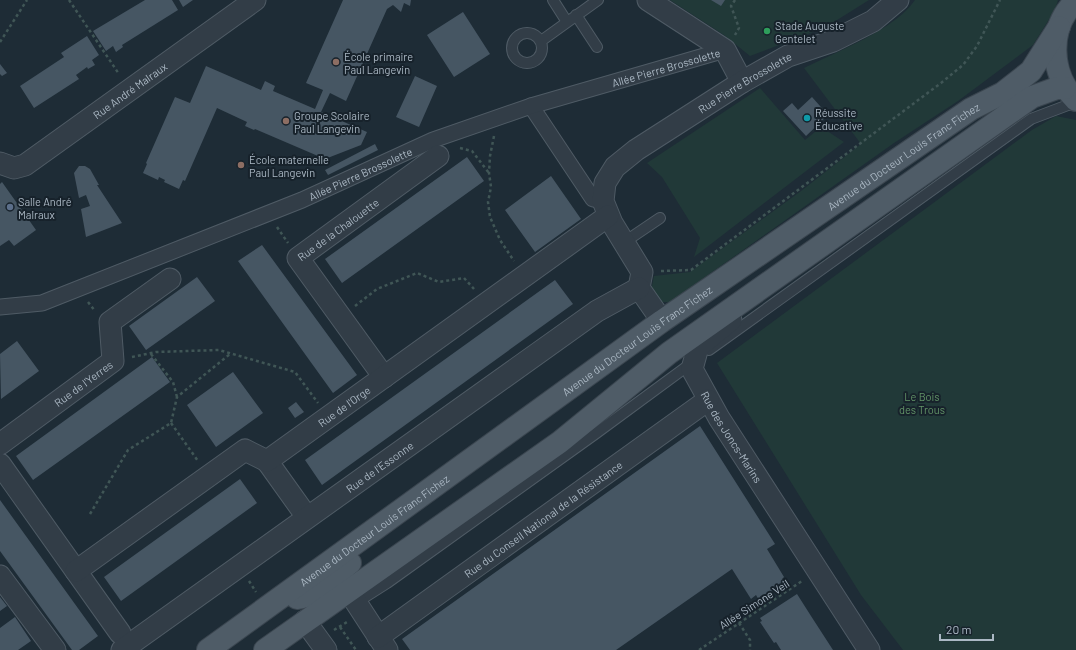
<svg xmlns="http://www.w3.org/2000/svg" width="1076" height="650" viewBox="0 0 1076 650" font-family="Barlow,sans-serif">
	<style>
		.green { fill: #213938 }
		.building { fill: #465663 }
		.lines { fill: none; stroke-linecap: round; stroke-linejoin: round }
		.service-casing { stroke: #4f5b65; stroke-width: 12 }
		.pedestrian-casing { stroke: #4f5b65; stroke-width: 17 }
		.minor-casing { stroke: #4f5b65; stroke-width: 23 }
		.primary-casing { stroke: #3b4650; stroke-width: 24 }
		.path { stroke: #405656; stroke-width: 2.5; stroke-dasharray: 3 3; stroke-linecap: butt }
		.service { stroke: #323d47; stroke-width: 10 }
		.pedestrian { stroke: #323d47; stroke-width: 15 }
		.minor { stroke: #323d47; stroke-width: 21 }
		.primary { stroke: #4f5c67; stroke-width: 22 }
		.leisure-dot { fill: #2e9e5b; stroke: #17222b; stroke-width: 1.5 }
		.education-dot { fill: #8d6e63; stroke: #17222b; stroke-width: 1.5 }
		.culture-dot { fill: #0f9aa8; stroke: #17222b; stroke-width: 1.5 }
		.service-dot { fill: #5c6f8a; stroke: #17222b; stroke-width: 1.5 }
		.labels { text-anchor: middle; dominant-baseline: central; stroke-width: 4; stroke-linejoin: round; paint-order: stroke }
		.poi-label { font-size: 11px; fill: #abb8c4; stroke: #17222b; text-anchor: start }
		.street-label { font-size: 11px; fill: #abb8c4; stroke: #17222b }
		.park-label { font-size: 11px; fill: #639568; stroke: #17222b }
	</style>
	<rect width="100%" height="100%" fill="#1e2c36"/>
	<path class="green" d="M670,0H869L826,27L750,56L724,35Z
		M915,0H1058L1055,10L1033,45L958,101L894,143L670,302H656L651,291L654,276L690,272L801,191L861,144L804,68C836,52 896,29 915,0Z
		M760,88L805,140L821,127L844,142L694,257L700,238L662,177L647,163Z
		M1056,116L1076,120V650H903L861,595L717,363L1032,130Z"/>
	<path class="building" d="M145,0H172L178,10L122,45L123,47L116,52L113,46L106,51L93,31Z
		M179,0H193L183,7Z
		M343,0H411L410,6L404,3L401,12L393,5L387,9L346,101L330,93L321,112L367,132L361,145L325,159L255,129L254,130L245,126L247,122L217,108L185,181L183,180L179,189L164,182L165,180L159,177L158,180L143,173L147,164L146,163L175,97L190,103L206,66L261,90L265,81L275,86L273,91L315,109L323,90L306,83Z
		M711,0H725L721,6Z
		M463,12L490,54L454,77L427,35Z
		M87,36L99,55L92,60L95,65L88,69L87,67L76,75L79,79L34,108L20,86L64,57L61,53Z
		M0,64L7,73L2,76L0,74Z
		M415,76L437,86L419,127L396,117Z
		M812,97L828,115L806,136L783,111L792,103L798,110Z
		M375,144L378,150L328,175L325,170Z
		M467,157L484,181L342,283L325,259Z
		M79,166H85L90,169L99,185H97L122,223L86,237L81,209L90,206L86,195L79,198L74,173Z
		M551,176L581,219L535,252L505,210Z
		M2,182L36,230L14,246L9,240L0,246V184Z
		M262,245L357,375L333,393L238,261Z
		M197,277L215,301L146,350L129,326Z
		M555,280L573,304L322,485L305,460Z
		M17,341L39,371L1,399L0,354Z
		M152,357L170,382L33,480L16,456Z
		M233,372L263,413L216,447L187,405Z
		M296,402L304,412L295,418L288,408Z
		M700,426L775,544L767,549L784,577L782,579L785,583L759,600L756,595L751,599L732,569L616,650H410L402,639Z
		M240,479L257,503L121,601L104,577Z
		M0,500L98,636L79,650H72L0,551Z
		M797,594L811,616L833,650H781L776,642L774,643L760,622L762,621L760,618Z
		M0,597L7,606L0,611Z
		M15,617L31,641L18,650H0V628Z"/>
	<g class="lines">
		<defs>
			<path id="service" d="M553,0L567,22
				M576,15L597,47
				M512 48a15 15 0 1 1 30 0a15 15 0 1 1-30 0Z
				M541,41L598,0
				M623,243L660,218
				M709,350L1031,119L1068,105L1076,104
				M354,604L387,583L595,434L693,362"/>
			<g id="pedestrian">
				<path d="M531,106L593,199L603,201"/>
				<path id="s1" d="M0,307L42,303L302,200L433,140L531,106L725,50"/>
			</g>
			<g id="minor">
				<path d="M648,0L725,50L742,82"/>
				<path id="s2" d="M0,163L14,168L25,165L255,0"/>
				<path id="s3" d="M731,320L698,347L692,369L719,418L869,650"/>
				<path id="s4" d="M662,321L639,288L642,272L612,223L603,201L605,183L615,167L636,150L742,82L788,56L833,41L873,21L898,0"/>
				<path id="s5" d="M384,377L298,258L438,156"/>
				<path id="s6" d="M0,444L113,361L110,322L170,279"/>
				<path d="M267,461L307,517"/>
				<path d="M0,464L120,633"/>
				<path id="s7" d="M76,571L245,450L267,461L608,216"/>
				<path d="M0,576L55,650"/>
				<path d="M348,590L387,650"/>
				<path d="M305,621L326,650"/>
				<path id="s8" d="M378,637L708,400"/>
				<path id="s9" d="M122,650L597,311L639,288"/>
			</g>
			<g id="primary">
				<path d="M1076,1C1047,27 1050,75 1076,100"/>
				<path d="M297,598C317,596 335,575 350,563"/>
				<path id="s10" d="M208,650L662,321L971,109L1003,93L1031,71L1059,27"/>
				<path d="M265,650L560,442L669,353L1032,97L1057,88H1065"/>
			</g>
		</defs>
		<use href="#service" class="service-casing"/>
		<use href="#pedestrian" class="pedestrian-casing"/>
		<use href="#minor" class="minor-casing"/>
		<use href="#primary" class="primary-casing"/>
		<path class="path" d="M69,0L119,74
			M735,0L731,6L739,28L735,35
			M0,42L27,0
			M494,136L490,156L489,173L491,187L488,202L490,217L500,240L514,261
			M460,148L472,151L489,173
			M277,227L288,243
			M661,271L691,270L941,83L963,65L977,46L1000,0
			M88,302L95,311
			M355,306L377,289L417,273L439,282L464,278L474,289
			M151,354L173,382L177,397
			M132,357L156,352L219,350L295,372L318,403
			M171,423L198,461
			M90,514L128,450L171,423L177,397L230,354
			M249,581L256,592
			M739,623L750,640V650
			M340,627L356,650
			M334,630L347,622
			M699,650L802,581"/>
		<use href="#service" class="service"/>
		<use href="#pedestrian" class="pedestrian"/>
		<use href="#minor" class="minor"/>
		<use href="#primary" class="primary"/>
	</g>
	<circle class="leisure-dot" cx="767" cy="31" r="4"/>
	<g class="education-dot">
		<circle cx="336" cy="62" r="4"/>
		<circle cx="286" cy="121" r="4"/>
		<circle cx="241" cy="165" r="4"/>
	</g>
	<circle class="culture-dot" cx="807" cy="118" r="4"/>
	<circle class="service-dot" cx="10" cy="207" r="4"/>
	<g class="labels">
		<g class="poi-label">
			<text x="775" y="25">Stade Auguste<tspan x="775" dy="13">Gentelet</tspan></text>
			<text x="344" y="56">École primaire<tspan x="344" dy="13">Paul Langevin</tspan></text>
			<text x="815" y="112">Réussite<tspan x="815" dy="13">Éducative</tspan></text>
			<text x="294" y="115">Groupe Scolaire<tspan x="294" dy="13">Paul Langevin</tspan></text>
			<text x="249" y="159">École maternelle<tspan x="249" dy="13">Paul Langevin</tspan></text>
			<text x="18" y="201">Salle André<tspan x="18" dy="13">Malraux</tspan></text>
		</g>
		<g class="street-label">
			<text stroke="none"><textPath href="#s1" startOffset="710">Allée Pierre Brossolette</textPath></text>
			<text stroke="none"><textPath href="#s4" startOffset="330">Rue Pierre Brossolette</textPath></text>
			<text stroke="none"><textPath href="#s2" startOffset="155">Rue André Malraux</textPath></text>
			<text stroke="none"><textPath href="#s10" startOffset="853">Avenue du Docteur Louis Franc Fichez</textPath></text>
			<text stroke="none"><textPath href="#s1" startOffset="386">Allée Pierre Brossolette</textPath></text>
			<text stroke="none"><textPath href="#s5" startOffset="196">Rue de la Chalouette</textPath></text>
			<text stroke="none"><textPath href="#s10" startOffset="529">Avenue du Docteur Louis Franc Fichez</textPath></text>
			<text stroke="none"><textPath href="#s6" startOffset="103">Rue de l'Yerres</textPath></text>
			<text stroke="none"><textPath href="#s7" startOffset="327">Rue de l'Orge</textPath></text>
			<text stroke="none"><textPath href="#s3" startOffset="144">Rue des Joncs-Marins</textPath></text>
			<text stroke="none"><textPath href="#s9" startOffset="316">Rue de l'Essonne</textPath></text>
			<text stroke="none"><textPath href="#s8" startOffset="203">Rue du Conseil National de la Résistance</textPath></text>
			<text stroke="none"><textPath href="#s10" startOffset="205">Avenue du Docteur Louis Franc Fichez</textPath></text>
			<text transform="translate(754 604) rotate(-33)">Allée Simone Veil</text>
		</g>
		<g class="park-label">
			<text x="922" y="396">Le Bois<tspan x="922" dy="13">des Trous</tspan></text>
		</g>
	</g>
	<path d="M940 634v6h53v-6" fill="none" stroke="#abb8c4" stroke-width="2"/>
	<text x="946" y="634" font-size="12" fill="#abb8c4" stroke="#17222b" stroke-width="3" paint-order="stroke">20 m</text>
</svg>
